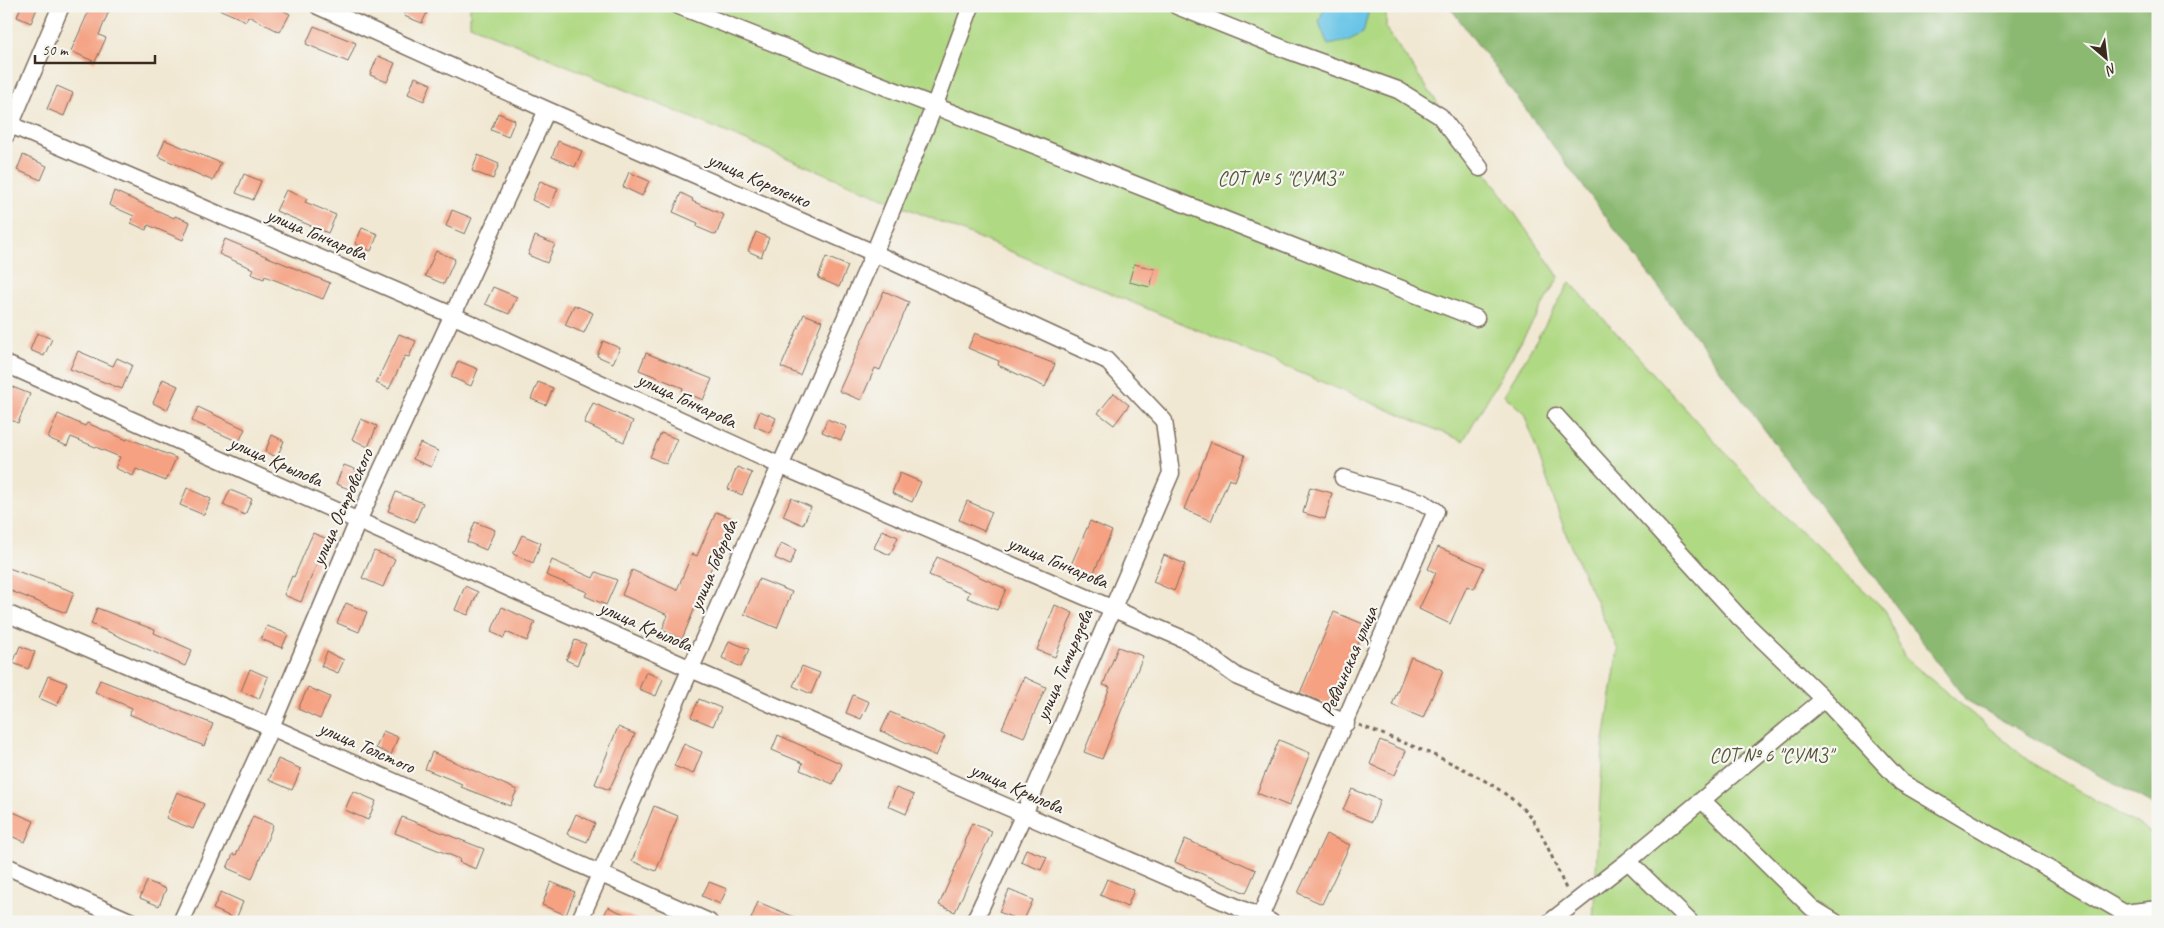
<svg xmlns="http://www.w3.org/2000/svg" width="2164" height="928" viewBox="0 0 2164 928" font-family="Caveat,sans-serif">
	<style>
		.green { fill: #b0d984; stroke: #768251 }
		.forest { fill: #8cb972; stroke: #647248 }
		.water { fill: #69c5e7; stroke: #527882 }
		.building { fill: #f5a182 }
		.lines { fill: none; stroke-linecap: round; stroke-linejoin: round }
		.minor-casing { stroke: #7b6c5d; stroke-width: 19 }
		.path { stroke: #7b6c5d; stroke-width: 3; stroke-dasharray: 4 4; stroke-linecap: butt }
		.minor { stroke: #fff; stroke-width: 16 }
		.labels { text-anchor: middle; dominant-baseline: central; stroke-width: 4.5; stroke-linejoin: round; paint-order: stroke }
		.park-label { font-size: 20px; fill: #585638; stroke: #f6f6f2 }
		.street-label { font-size: 20px; fill: #3b2a1e; stroke: #f6f6f2 }
	</style>
	<rect width="100%" height="100%" fill="#f6f6f2"/>
	<filter id="ink" filterUnits="userSpaceOnUse"><feTurbulence type="fractalNoise" baseFrequency=".02" numOctaves="2"/><feDisplacementMap in="SourceGraphic" scale="10" xChannelSelector="R" yChannelSelector="G"/><feConvolveMatrix kernelMatrix="1 2 1 2 8 2 1 2 1" color-interpolation-filters="sRGB"/></filter>
	<filter id="wash" filterUnits="userSpaceOnUse"><feTurbulence type="fractalNoise" baseFrequency=".0096" numOctaves="4" result="noise"/><feDisplacementMap in="SourceGraphic" scale="20" xChannelSelector="R" yChannelSelector="G"/><feGaussianBlur stdDeviation="1.12" result="paint"/><feColorMatrix in="noise" values="0 0 0 0 0 0 0 0 0 0 0 0 0 0 0 0 0 1.4 0 .05"/><feComposite in="paint" operator="in"/></filter>
	<g filter="url(#wash)">
		<rect width="100%" height="100%" fill="#f1e8d3"/>
		<path class="green" d="M470,6H1386V29L1559,277L1463,441L470,25Z
			M1570,282L1770,502L1885,610L1904,657L2030,762L2158,837V922H1593L1603,747L1618,650L1568,540L1524,413L1504,395Z"/>
		<path class="forest" d="M1449,6H2158V808L1966,700Z"/>
		<path class="water" d="M1325,6H1370L1363,33L1347,41L1328,45L1319,22Z"/>
		<g id="blocks">
			<path class="building" d="M21,6H38L31,23L17,17Z
				M91,6H111L99,35L106,38L95,62L71,51Z
				M212,6H274L290,14L280,32L248,16L246,21Z
				M408,6H430L422,23L404,16Z
				M314,26L356,43L348,62L306,44Z
				M378,56L395,63L387,82L370,75Z
				M415,77L431,84L424,101L408,94Z
				M57,86L73,93L64,116L47,109Z
				M498,113L515,120L508,137L491,130Z
				M165,140L221,163L213,181L158,156Z
				M558,141L582,151L575,167L552,157Z
				M23,155L47,166L41,180L17,170Z
				M478,155L499,164L493,179L472,171Z
				M629,172L649,181L642,196L623,187Z
				M244,174L261,181L253,200L236,193Z
				M540,181L558,188L550,208L532,200Z
				M286,190L307,199L305,202L336,215L328,233L276,211Z
				M114,191L174,218L175,216L190,222L183,240L148,225L146,230L131,223L134,216L109,205Z
				M681,193L693,199L692,201L724,215L716,235L697,227L698,223L673,212Z
				M452,210L472,218L465,234L446,226Z
				M362,228L378,234L371,251L355,244Z
				M756,232L769,238L761,257L748,251Z
				M535,236L555,244L547,263L528,255Z
				M225,239L330,283L323,299L265,276L264,279L251,274L253,269L219,254Z
				M436,251L455,259L444,284L425,276Z
				M826,257L848,266L839,287L818,278Z
				M1134,264L1155,269L1150,287L1129,282Z
				M493,287L517,297L509,314L485,304Z
				M884,291L909,302L880,370L875,368L861,400L839,391Z
				M574,305L593,313L584,333L565,325Z
				M804,314L822,321L800,375L781,367Z
				M37,333L52,339L44,356L30,350Z
				M975,333L1055,364L1045,387L998,365L999,361L968,348Z
				M399,334L416,341L409,357L405,356L389,389L376,383Z
				M603,341L620,348L613,363L597,356Z
				M78,351L113,366L117,358L132,365L122,389L70,369Z
				M646,353L712,379L703,400L682,391L683,388L639,370Z
				M458,361L478,369L471,386L451,377Z
				M163,379L178,386L167,410L153,403Z
				M538,382L553,388L546,405L531,399Z
				M10,386L30,394L18,423L6,418V395Z
				M1114,393L1129,405L1114,425L1098,413Z
				M593,403L633,421L624,442L584,423Z
				M198,407L245,429L239,442L192,421Z
				M760,411L776,418L770,433L754,426Z
				M58,414L85,426L87,423L127,440L128,438L176,458L166,481L136,469L133,476L115,468L120,457L71,437L67,446L48,438Z
				M361,419L377,426L368,447L352,439Z
				M827,419L847,427L841,440L822,432Z
				M661,433L677,439L666,464L650,457Z
				M272,435L284,441L277,457L265,452Z
				M1211,442L1245,455L1235,481L1229,479L1211,521L1184,509Z
				M420,443L438,451L431,467L413,459Z
				M344,465L357,470L349,489L336,484Z
				M737,467L752,473L742,495L728,489Z
				M900,473L921,482L912,502L892,493Z
				M1310,487L1332,493L1325,519L1303,513Z
				M187,488L211,499L204,515L180,505Z
				M230,490L252,499L245,515L223,505Z
				M396,492L423,503L415,522L388,511Z
				M791,498L811,507L803,525L783,516Z
				M967,501L992,512L984,531L959,520Z
				M716,512L732,518L682,639L662,630L668,615L622,595L632,570L677,590L692,554L697,556Z
				M1090,521L1112,531L1092,577L1070,567Z
				M475,522L495,530L486,550L467,542Z
				M882,530L898,537L890,555L874,548Z
				M313,533L327,539L301,602L284,595L292,576L294,577Z
				M522,535L541,543L533,563L513,554Z
				M781,543L796,550L790,565L775,558Z
				M1438,547L1484,567L1474,589L1467,586L1450,624L1419,609L1436,573L1428,569Z
				M374,551L395,559L383,587L362,578Z
				M1164,555L1185,564L1174,591L1153,582Z
				M937,557L1006,589L997,610L967,598L970,592L929,575Z
				M552,560L593,578L596,572L617,580L606,605L585,596L587,592L546,575Z
				M6,567L74,592L66,613L6,589Z
				M759,579L792,592L777,628L744,614Z
				M465,586L478,592L468,615L455,610Z
				M346,603L367,612L359,632L337,623Z
				M1055,605L1073,613L1055,657L1037,650Z
				M502,607L535,622L527,641L506,632L504,638L491,632Z
				M97,608L155,630L154,633L192,650L185,666L91,624Z
				M1334,612L1366,625L1333,707L1300,693Z
				M267,626L288,634L282,648L261,639Z
				M575,640L586,644L577,665L566,660Z
				M729,641L749,649L741,667L722,658Z
				M20,646L35,652L28,669L13,663Z
				M1118,647L1143,656L1102,759L1084,752L1110,687L1103,685Z
				M327,652L344,660L338,673L321,666Z
				M1411,657L1443,670L1423,718L1392,705Z
				M802,666L820,673L811,694L793,686Z
				M250,669L268,677L259,699L241,691Z
				M646,672L663,679L656,696L639,689Z
				M48,676L67,683L57,706L39,698Z
				M1024,677L1046,687L1024,737L1002,728Z
				M100,680L213,724L204,746L129,714L132,708L95,692Z
				M308,687L330,697L320,719L298,709Z
				M853,695L869,702L861,719L846,713Z
				M699,699L721,708L713,726L691,717Z
				M890,712L945,736L936,756L881,731Z
				M618,727L635,734L609,790L595,784Z
				M383,731L398,737L391,755L376,748Z
				M778,735L842,764L833,784L800,770L803,763L772,750Z
				M1279,740L1310,753L1289,806L1257,793Z
				M1380,740L1406,751L1395,775L1370,764Z
				M684,744L702,752L693,774L674,766Z
				M432,752L517,790L510,806L461,787L462,784L425,769Z
				M278,759L301,769L292,790L269,780Z
				M896,788L914,795L906,814L888,806Z
				M1352,789L1380,800L1372,822L1343,810Z
				M353,791L376,801L368,820L345,810Z
				M177,792L204,804L193,829L166,818Z
				M654,806L678,816L656,871L632,861Z
				M6,809L34,821L25,842L6,834Z
				M576,814L595,823L587,842L567,834Z
				M253,816L273,825L252,879L227,868L233,854L236,855Z
				M402,817L484,849L476,869L459,862L460,859L395,833Z
				M972,823L992,832L955,912L939,905L966,843L964,842Z
				M1326,834L1350,845L1322,904L1298,893Z
				M1185,839L1256,870L1246,893L1175,862Z
				M1026,849L1047,857L1041,870L1021,862Z
				M1107,879L1134,890L1127,907L1100,895Z
				M147,881L166,889L159,906L140,898Z
				M551,882L575,892L566,915L542,905Z
				M709,882L727,889L720,904L702,896Z
				M1009,890L1033,900L1023,922L999,912Z
				M221,892L243,902L236,919L213,909Z
				M758,902L804,921V922H759L751,919Z
				M608,907L642,922H601Z"/>
		</g>
	</g>
	<g filter="url(#ink)">
		<use href="#blocks" fill-opacity="0" stroke="#7b6c5d" stroke-width="1"/>
		<g class="lines">
			<defs>
				<path id="minor" d="M318,6L547,110L874,253L1106,360L1164,421L1171,473L1024,814L974,922
					M679,6L1476,318
					M1177,6L1287,50L1398,90L1440,116L1480,168
					M6,123L452,315L779,465L1188,641L1238,677L1346,723
					M6,135L61,6
					M6,364L691,669L1271,922
					M1556,416L1740,618L1824,699L1901,782L2124,913L2158,909
					M6,613L271,727L709,922
					M1702,800L1812,908L1835,922
					M1628,861L1690,922
					M6,866L132,922
					M1260,917L1436,511L1422,502L1343,478
					M181,922L271,727L358,521L547,110
					M579,922L874,253L934,107L971,6
					M1550,922L1628,861L1824,699"/>
			</defs>
			<use href="#minor" class="minor-casing"/>
			<path class="path" d="M1359,725C1409,745 1499,776 1532,819C1544,835 1558,872 1567,891"/>
			<use href="#minor" class="minor"/>
		</g>
	</g>
	<g class="labels">
		<g class="park-label">
			<text x="1279" y="178">СОТ № 5 "СУМЗ"</text>
			<text x="1771" y="755">СОТ № 6 "СУМЗ"</text>
		</g>
		<g class="street-label">
			<text transform="translate(759 180) rotate(24)">улица Короленко</text>
			<text transform="translate(317 234) rotate(23)">улица Гончарова</text>
			<text transform="translate(687 400) rotate(25)">улица Гончарова</text>
			<text transform="translate(276 461) rotate(24)">улица Крылова</text>
			<text transform="translate(342 507) rotate(-66)">улица Островского</text>
			<text transform="translate(1058 562) rotate(23)">улица Гончарова</text>
			<text transform="translate(713 565) rotate(-67)">улица Говорова</text>
			<text transform="translate(646 626) rotate(24)">улица Крылова</text>
			<text transform="translate(1349 661) rotate(-67)">Ревдинская улица</text>
			<text transform="translate(1064 665) rotate(-67)">улица Тимирязева</text>
			<text transform="translate(367 747) rotate(24)">улица Толстого</text>
			<text transform="translate(1017 788) rotate(24)">улица Крылова</text>
		</g>
	</g>
	<rect width="2164" height="928" fill="none" stroke="#f6f6f2" stroke-width="25"/>
	<g transform="translate(2106 58) rotate(152)" stroke="#f6f6f2" stroke-width="4" paint-order="stroke">
	<path d="M0-4L9 19L0 12L-9 19Z" fill="#3b2a1e"/>
	<text y="-8" font-size="14" font-weight="bold" text-anchor="middle" fill="#3b2a1e">N</text>
	</g>
	<path d="M35 55v8h120v-8" fill="none" stroke="#3b2a1e" stroke-width="2.5"/>
	<text x="42" y="55" font-size="15" fill="#3b2a1e" stroke="#f6f6f2" stroke-width="4" paint-order="stroke">50 m</text>
</svg>
